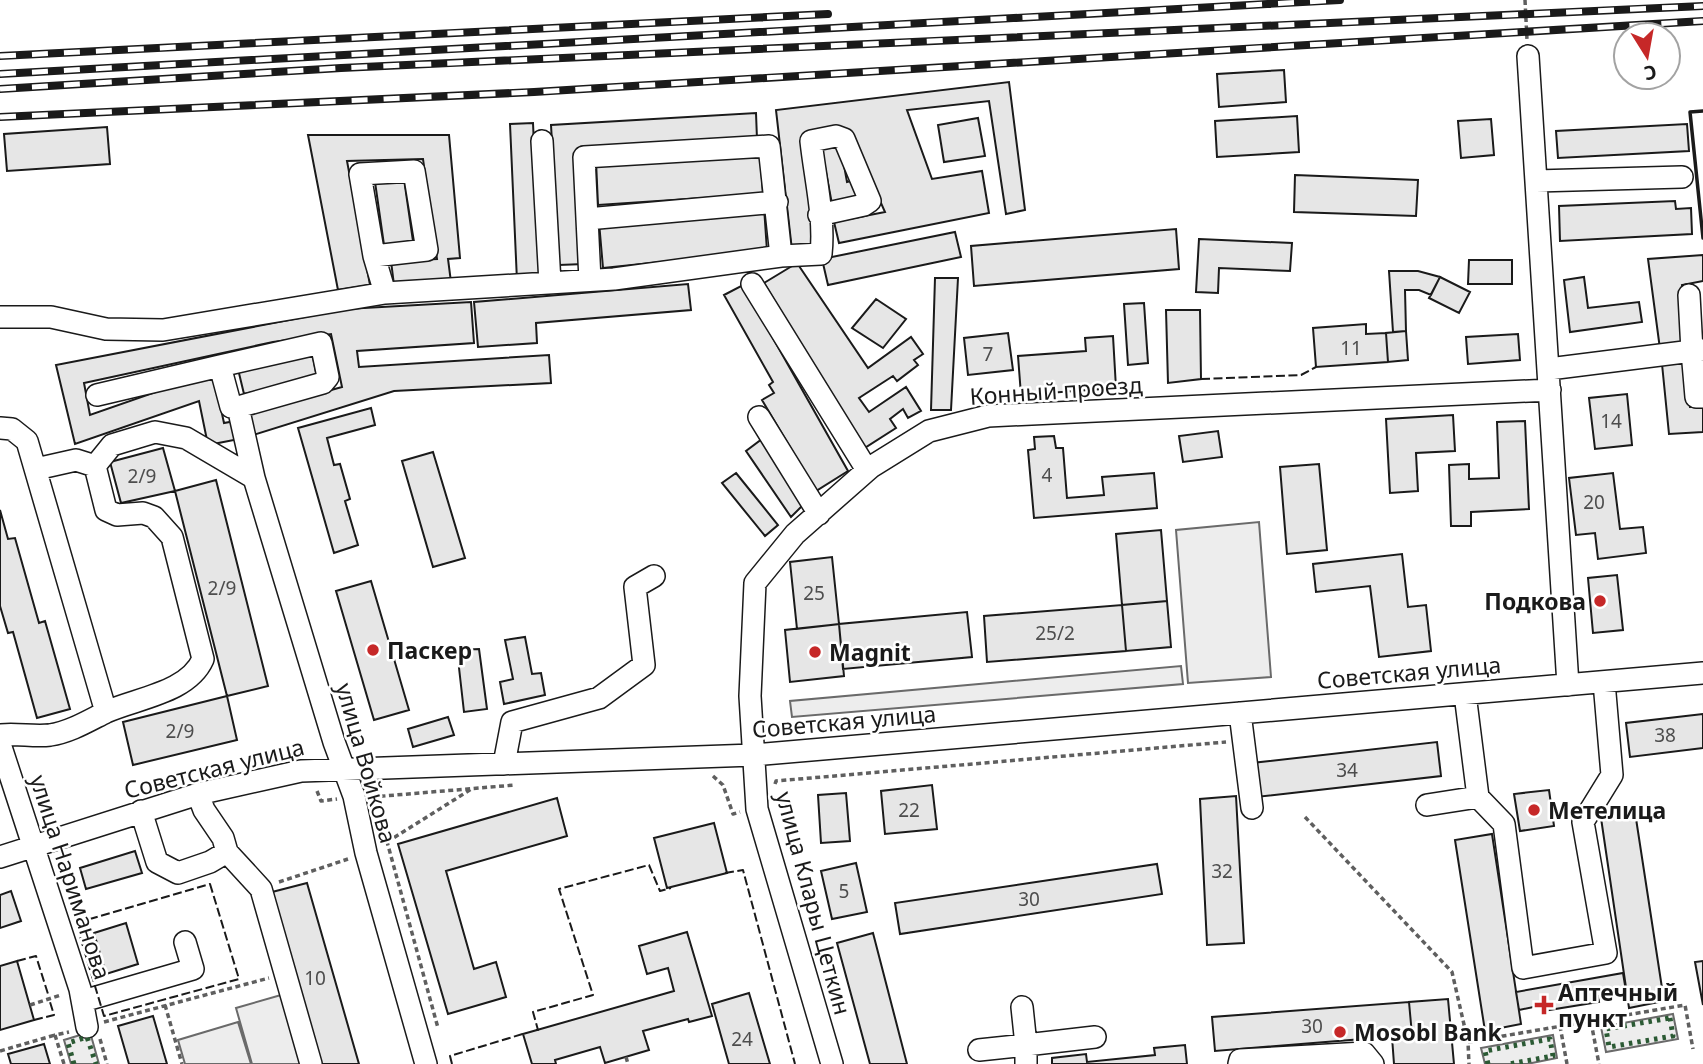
<svg xmlns="http://www.w3.org/2000/svg" width="1703" height="1064" viewBox="0 0 1703 1064" font-family="'Noto Sans',sans-serif">
	<style>
		.built { fill: #ededed; stroke: #6a6a6a; stroke-width: 2 }
		.building { fill: #e6e6e6; stroke: #1a1a1a; stroke-width: 2 }
		.lines { fill: none; stroke-linecap: round; stroke-linejoin: round }
		.minor-casing { stroke: #1a1a1a; stroke-width: 24 }
		.path { stroke: #5f5f5f; stroke-width: 3.5; stroke-dasharray: 5 3.5; stroke-linecap: butt }
		.minor { stroke: #fff; stroke-width: 21 }
		.rail-casing { stroke: #1a1a1a; stroke-width: 8 }
		.rail { stroke: #fff; stroke-width: 5; stroke-dasharray: 16; stroke-linecap: butt }
		.hedge { stroke: #2b5a34; stroke-width: 5; stroke-dasharray: 3.5 5; stroke-linecap: butt }
		.fence { stroke: #1a1a1a; stroke-width: 2; stroke-dasharray: 9 3.5; stroke-linecap: butt }
		.wall { stroke: #1a1a1a; stroke-width: 3.5 }
		.poi-dot { fill: #c62828; stroke: #fff; stroke-width: 2.5 }
		.labels { text-anchor: middle; dominant-baseline: central; stroke-width: 5; stroke-linejoin: round; paint-order: stroke }
		.number-label { font-size: 19px; fill: #4d4d4d }
		.street-label { font-size: 23px; fill: #1a1a1a; stroke: #fff }
		.poi-label { font-size: 23px; font-weight: bold; fill: #1a1a1a; stroke: #fff; text-anchor: start }
	</style>
	<rect width="100%" height="100%" fill="#fff"/>
	<path class="built" d="M1259,522L1271,677L1188,683L1176,530Z
		M1181,666L1183,684L792,717L790,701Z
		M281,995L301,1064H252L236,1008Z
		M1673,1014L1678,1039L1606,1052L1601,1027Z
		M238,1022L251,1064H185L178,1040Z
		M90,1032L99,1064H71L64,1040Z
		M1553,1035L1557,1058L1527,1064H1485L1481,1048Z"/>
	<path class="building" d="M1284,70L1286,102L1219,107L1217,74Z
		M1009,82L1025,210L1006,214L989,101L907,110L932,179L982,171L989,213L839,243L834,222L885,212L849,131L836,128L803,134L816,246L792,250L776,110Z
		M756,113L757,139L577,150L584,264L559,265L551,125Z
		M1297,116L1299,152L1217,157L1215,121Z
		M978,118L985,156L944,162L938,125Z
		M1491,119L1494,155L1461,158L1458,121Z
		M533,123L540,280L517,281L510,124Z
		M1687,124L1689,151L1558,158L1556,131Z
		M107,127L110,164L7,171L4,134Z
		M308,135H449L460,258L448,259L451,282L394,285L391,261L437,259L423,159L347,161L370,285L338,290Z
		M840,143L847,182L855,180L859,199L832,204L821,146Z
		M760,151L763,194L598,205L596,161Z
		M1295,175L1418,180L1416,216L1294,212Z
		M404,179L413,241L384,245L375,182Z
		M1675,201L1676,209L1691,208L1692,234L1560,241L1559,206Z
		M764,207L767,251L603,268L599,222Z
		M1176,229L1179,269L974,286L971,246Z
		M955,232L961,257L828,285L822,259Z
		M1199,239L1292,243L1290,271L1219,268L1218,293L1196,292Z
		M1703,255V281L1682,285L1687,345L1660,349L1648,259Z
		M1469,260H1512V284H1468Z
		M797,263L868,368L911,337L923,354L914,360L918,365L897,381L893,376L859,398L869,412L906,387L921,411L908,418L903,409L890,419L896,428L863,449L764,283Z
		M1389,271H1418L1440,277L1431,295L1419,290H1405L1406,331L1393,332Z
		M1440,277L1470,292L1459,313L1429,298Z
		M1584,277L1588,308L1639,302L1642,322L1570,332L1564,280Z
		M935,278H958L951,410H931Z
		M688,284L691,310L536,323L537,343L478,347L474,302Z
		M743,285L848,471L816,491L762,400L774,393L769,385L773,382L724,295Z
		M876,299L906,319L883,348L852,328Z
		M471,302L474,343L357,351L359,367L549,355L551,383L394,391L250,436L245,414L342,387L331,334L273,342L84,383L90,415L213,372L224,423L235,421L239,439L208,445L199,401L75,444L56,365L346,309Z
		M1144,303L1148,363L1128,365L1124,304Z
		M1166,310H1200L1201,379L1168,383Z
		M1366,324V334L1386,333L1388,362L1316,367L1313,328Z
		M1406,331L1408,360L1388,362L1386,333Z
		M1008,333L1013,370L968,375L964,338Z
		M1518,334L1520,360L1468,364L1466,337Z
		M1113,336L1116,388L1021,395L1018,356L1086,351L1085,338Z
		M312,352L317,377L244,394L238,369Z
		M1687,361L1690,407L1703,406V432L1669,434L1662,364Z
		M1627,394L1632,445L1595,449L1589,398Z
		M371,408L375,425L327,438L334,465L340,464L350,499L345,501L358,545L334,553L298,428Z
		M1453,415L1455,451L1416,453L1418,491L1390,493L1386,419Z
		M1525,421L1529,509L1471,512V526H1451L1449,465L1469,464V479L1499,478L1497,422Z
		M1218,431L1222,457L1183,462L1179,436Z
		M1054,436L1056,448H1063L1067,498L1104,495L1102,477L1154,473L1157,508L1034,518L1028,450L1035,449L1034,437Z
		M762,439L805,503L791,517L746,451Z
		M163,448L175,491L121,503L110,462Z
		M433,452L465,558L433,567L402,461Z
		M1319,464L1327,550L1287,554L1280,467Z
		M736,473L778,525L765,536L722,483Z
		M1613,473L1620,529L1643,527L1646,553L1598,559L1595,533L1576,535L1569,478Z
		M216,480L268,686L227,696L175,491Z
		M0,510L8,539L15,538L39,623L45,621L70,709L37,718L13,632L8,633L0,606Z
		M1161,530L1167,601L1122,605L1116,534Z
		M1402,554L1408,607L1426,605L1431,651L1379,657L1370,586L1316,592L1313,564Z
		M832,557L839,624L797,629L790,562Z
		M1617,575L1623,630L1593,633L1588,578Z
		M371,581L409,710L374,720L336,591Z
		M1167,601L1171,647L1126,651L1122,605Z
		M1122,605L1126,651L987,662L984,616Z
		M967,612L972,657L843,669L839,624Z
		M839,624L844,676L790,682L785,630Z
		M525,637L532,674L541,673L545,695L504,704L500,682L513,679L505,640Z
		M479,649L487,709L464,712L457,650Z
		M227,696L237,740L133,765L123,722Z
		M1703,714V748L1630,757L1626,723Z
		M448,717L454,735L413,747L408,729Z
		M1437,742L1441,776L1256,797L1252,763Z
		M932,785L937,829L885,834L881,791Z
		M1549,790L1554,826L1520,831L1514,794Z
		M846,793L850,841L821,843L818,795Z
		M1236,796L1244,943L1207,945L1200,799Z
		M557,798L567,836L446,871L474,969L496,962L506,997L448,1014L398,844Z
		M1635,812L1664,1001L1629,1008L1601,818Z
		M714,823L727,873L667,888L654,838Z
		M1492,834L1521,1024L1485,1031L1455,840Z
		M135,851L142,873L86,889L80,868Z
		M856,863L867,912L832,919L821,871Z
		M1157,864L1162,894L900,934L895,903Z
		M307,883L359,1064H321L272,892Z
		M11,891L21,921L0,928V895Z
		M126,923L138,964L106,974L94,933Z
		M687,932L712,1016L689,1022L688,1019L643,1031L649,1050L605,1063L600,1047L555,1060L556,1064H532L523,1034L674,991L668,968L647,974L639,946Z
		M873,933L907,1064H870L837,943Z
		M17,961L34,1020L0,1030V966Z
		M1703,961V1005L1695,962Z
		M1623,973L1626,991L1598,996L1599,1002L1549,1010L1548,1004L1519,1010L1516,992Z
		M749,993L770,1064H729L712,1004Z
		M1448,999L1454,1064H1394L1392,1037L1412,1035L1409,1002Z
		M1409,1002L1412,1035L1215,1051L1212,1017Z
		M153,1016L167,1064H129L118,1026Z
		M44,1044L50,1064H11L8,1054Z
		M1185,1045L1187,1064H1052V1058L1086,1054L1087,1062L1155,1055L1154,1048Z"/>
	<g class="lines">
		<defs>
			<path id="minor" d="M1528,56L1568,685
				M542,141L550,283
				M1536,181L1682,177
				M587,219L777,202
				M374,256L427,250L414,171L360,174L374,256L385,293
				M781,256L821,254C825,218 815,178 811,141L836,136L844,139L870,201L864,205L819,215
				M752,284L867,470
				M0,317H51L106,329L163,330L385,293L614,279L781,256L769,146L584,157L590,280
				M1703,350L1692,351L1696,397H1703
				M1549,369L1692,351L1689,295
				M97,395L220,366
				M238,407L323,383L328,377L321,343L220,366L231,407H238L254,478L334,742L354,796L366,853L426,1064
				M759,417L819,514
				M0,428L12,429L27,441L106,712C88,721 70,732 50,735C34,737 17,733 0,735
				M36,469L76,460L95,466
				M1465,694L1478,797
				M106,712C137,698 188,693 203,659L172,537L154,517L143,513L117,515L106,510L95,466L112,445L155,432L186,438L254,478
				M1240,713L1252,808
				M0,744L80,989L87,1027
				M504,764L512,722L599,698L644,665L635,587L654,576
				M198,794L204,810L223,838L227,852L261,889L311,1064
				M1427,805L1478,797L1504,824L1523,968L1606,953L1583,822L1612,775L1604,682
				M141,811L157,862L178,873L210,862L227,852
				M0,857L198,794L301,771L753,755L1703,673
				M83,1001L193,969L185,942
				M979,1050L1026,1045L1022,1007
				M832,1064L757,809L750,696L755,583L795,534L871,467L929,431L988,416L1550,390
				M1026,1064V1045L1095,1037
				M1239,1064L1240,1060L1364,1053L1373,1064"/>
		</defs>
		<use href="#minor" class="minor-casing"/>
		<path class="path" d="M1525,0L1527,40
			M713,776L723,785L733,814L740,812
			M775,784L776,781L1226,742
			M317,791L321,801L337,799
			M372,797L515,785
			M380,816L438,1028
			M1305,817L1452,972L1468,1042L1469,1064
			M387,842L473,788
			M279,882L348,859
			M30,1005L61,995
			M165,1005L182,1064
			M104,1022L269,978
			M1591,1022L1599,1064
			M1560,1026L1567,1064
			M100,1039L107,1064
			M1468,1042L1685,1005L1693,1049
			M0,1051L55,1035
			M626,1057L628,1064
			M64,1064L55,1035L69,1032"/>
		<use href="#minor" class="minor"/>
		<defs>
			<path id="rail" d="M0,56L828,14
				M0,74L1340,0
				M0,89L341,68L1703,6
				M0,117L534,92L1703,21"/>
		</defs>
		<use href="#rail" class="rail-casing"/>
		<use href="#rail" class="rail"/>
		<path class="hedge" d="M1670,1018L1673,1036L1609,1047L1606,1029Z
			M74,1064L68,1043L87,1037L96,1064
			M1488,1064L1485,1051L1550,1039L1553,1056L1509,1064"/>
		<path class="fence" d="M1201,379L1301,375L1316,367
			M725,873L743,870L795,1064
			M210,884L239,979L104,1016L76,923Z
			M17,961L36,956L48,994
			M34,1020L54,1015L50,1002
			M536,1030H538L533,1012L593,995L559,889L649,865L660,891L671,888
			M452,1064L450,1056L526,1033"/>
		<path class="wall" d="M1703,111L1690,112L1703,238"/>
	</g>
	<g class="poi-dot">
		<circle cx="1600" cy="601" r="7"/>
		<circle cx="373" cy="650" r="7"/>
		<circle cx="815" cy="652" r="7"/>
		<circle cx="1534" cy="810" r="7"/>
		<path d="M1540.5 994.5h7v7h7v7h-7v7h-7v-7h-7v-7h7z"/>
		<circle cx="1340" cy="1032" r="7"/>
	</g>
	<g class="labels">
		<g class="number-label">
			<text x="1351" y="348">11</text>
			<text x="988" y="354">7</text>
			<text x="1611" y="421">14</text>
			<text x="1047" y="475">4</text>
			<text x="142" y="476">2/9</text>
			<text x="1594" y="502">20</text>
			<text x="222" y="588">2/9</text>
			<text x="814" y="593">25</text>
			<text x="1055" y="633">25/2</text>
			<text x="180" y="731">2/9</text>
			<text x="1665" y="735">38</text>
			<text x="1347" y="770">34</text>
			<text x="909" y="810">22</text>
			<text x="1222" y="871">32</text>
			<text x="844" y="891">5</text>
			<text x="1029" y="899">30</text>
			<text x="315" y="978">10</text>
			<text x="1312" y="1026">30</text>
			<text x="742" y="1039">24</text>
		</g>
		<g class="street-label">
			<text transform="translate(1056 390) rotate(-4)">Конный проезд</text>
			<text transform="translate(1409 672) rotate(-5)">Советская улица</text>
			<text transform="translate(844 721) rotate(-5)">Советская улица</text>
			<text transform="translate(367 763) rotate(74)">улица Войкова</text>
			<text transform="translate(214 768) rotate(-14)">Советская улица</text>
			<text transform="translate(71 877) rotate(72)">улица Нариманова</text>
			<text transform="translate(814 903) rotate(75)">улица Клары Цеткин</text>
		</g>
		<g class="poi-label">
			<text x="1586" y="601" text-anchor="end">Подкова</text>
			<text x="387" y="650">Паскер</text>
			<text x="829" y="652">Magnit</text>
			<text x="1548" y="810">Метелица</text>
			<text x="1558" y="992">Аптечный<tspan x="1558" dy="26">пункт</tspan></text>
			<text x="1354" y="1032">Mosobl Bank</text>
		</g>
	</g>
	<g transform="translate(1647 56) rotate(169)"><circle r="33" fill="#ffffff" stroke="#a3a3a3" stroke-width="2"/>
	<path d="M0-5L12 26L0 18L-12 26Z" fill="#c62828"/>
	<text y="-10" font-size="19" font-weight="bold" text-anchor="middle" fill="#1a1a1a">С</text>
	</g>
</svg>
